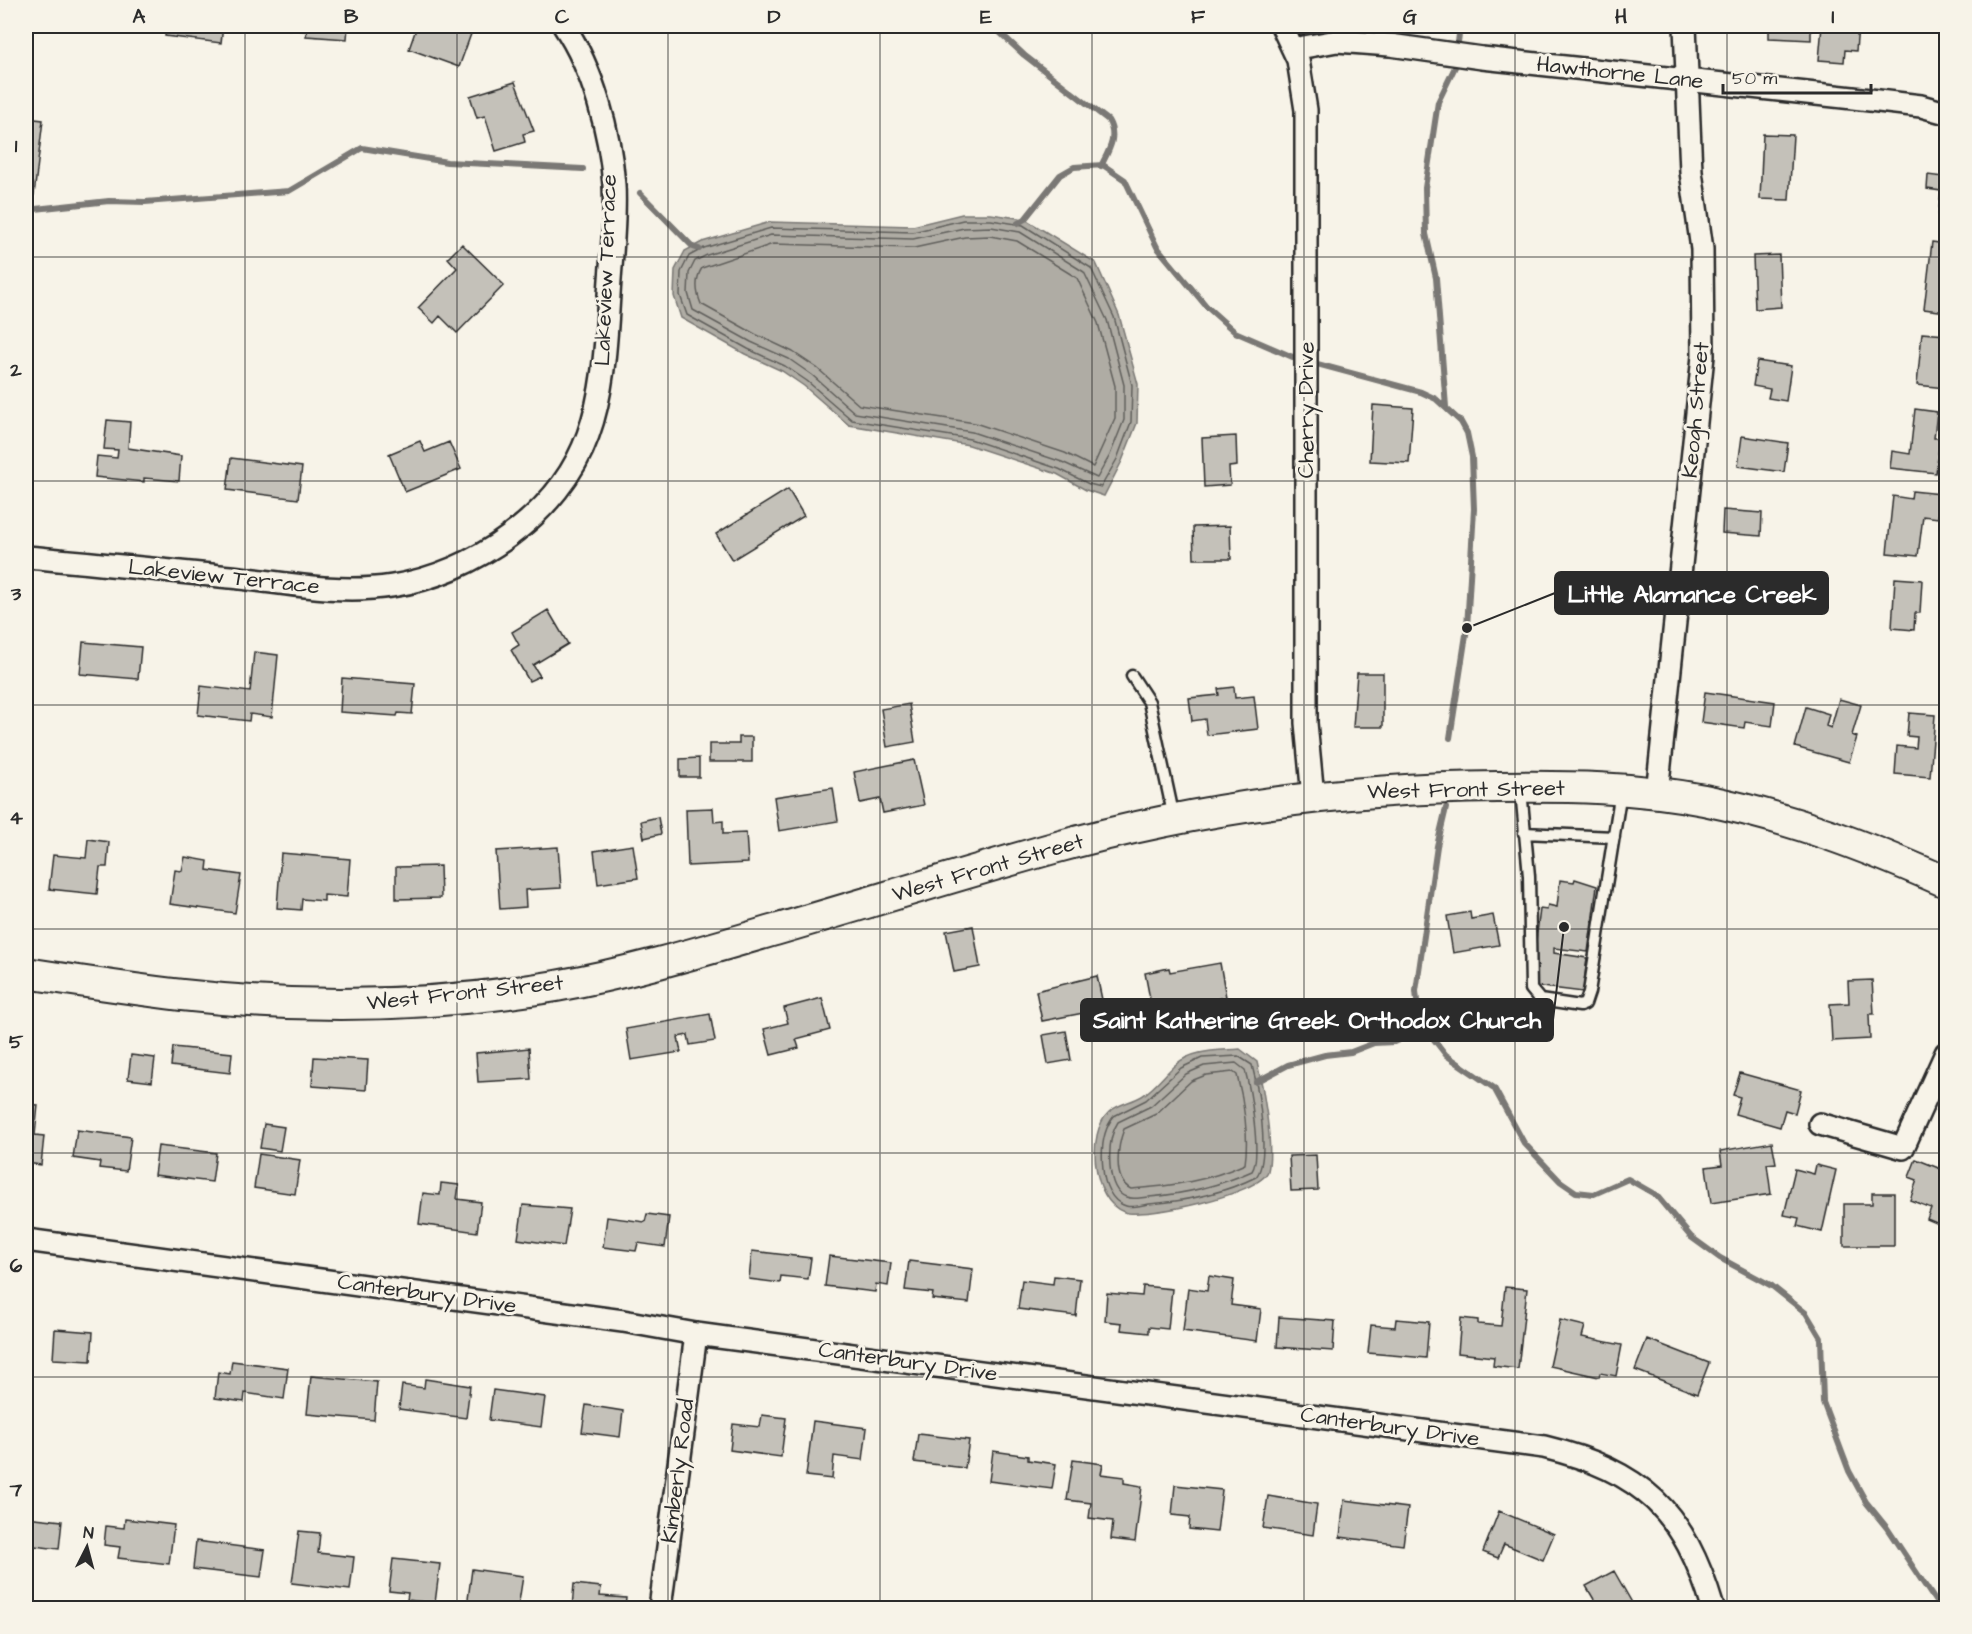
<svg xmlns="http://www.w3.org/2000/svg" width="1972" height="1634" viewBox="0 0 1972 1634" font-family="'Architects Daughter',sans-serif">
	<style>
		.water { fill: #afaca4; stroke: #7a7874; stroke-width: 1.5 }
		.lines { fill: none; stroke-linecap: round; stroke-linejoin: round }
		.shore { stroke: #605f5b; stroke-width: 1.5 }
		.stream { stroke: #7a7874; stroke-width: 6 }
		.building { fill: #c4c1b9; stroke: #2b2b2b; stroke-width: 1.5 }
		.lane-casing { stroke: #2b2b2b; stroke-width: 15 }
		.street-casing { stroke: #2b2b2b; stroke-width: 26 }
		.secondary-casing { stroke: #2b2b2b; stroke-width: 34 }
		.lane { stroke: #f7f3e8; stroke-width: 10 }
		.street { stroke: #f7f3e8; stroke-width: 21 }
		.secondary { stroke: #f7f3e8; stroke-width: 30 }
		.grid { fill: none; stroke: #2b2b2b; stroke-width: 1.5; stroke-opacity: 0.55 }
		.labels { text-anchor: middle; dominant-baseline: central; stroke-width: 6; stroke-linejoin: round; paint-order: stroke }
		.street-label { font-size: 22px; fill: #2b2b2b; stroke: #f7f3e8 }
		.leader { fill: none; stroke: #2b2b2b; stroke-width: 2 }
		.callout-dot { fill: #2b2b2b; stroke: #f7f3e8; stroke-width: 2 }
		.callout { fill: #2b2b2b; stroke: #2b2b2b; stroke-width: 2 }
		.callout-label { font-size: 24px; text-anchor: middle; font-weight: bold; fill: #fff }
		.neatline { fill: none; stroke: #2b2b2b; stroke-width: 2 }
		.grid-label { font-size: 20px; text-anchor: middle; font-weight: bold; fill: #2b2b2b }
	</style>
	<rect width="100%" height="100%" fill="#f7f3e8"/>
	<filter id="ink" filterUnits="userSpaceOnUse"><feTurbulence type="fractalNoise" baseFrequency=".0167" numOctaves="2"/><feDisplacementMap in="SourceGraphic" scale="12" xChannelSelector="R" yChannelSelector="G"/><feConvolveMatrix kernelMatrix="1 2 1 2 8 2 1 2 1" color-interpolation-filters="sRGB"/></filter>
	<g filter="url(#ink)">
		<path class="water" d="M962,214H991L1025,219L1096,263L1119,315L1138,384L1137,423L1122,461L1104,496L1086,490L1057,474L969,445L849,425L804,386L782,371L745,354L681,318L674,296L675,270L685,251L702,242L770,222L913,226Z
			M1240,1049L1257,1062C1263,1087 1274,1146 1268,1171C1261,1194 1145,1219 1124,1212C1092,1201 1086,1133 1109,1112C1118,1104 1132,1102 1142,1096C1155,1088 1164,1075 1175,1065C1192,1049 1219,1051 1240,1049Z"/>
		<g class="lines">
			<path class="shore" d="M963,220H991L1023,225L1091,268L1114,317L1132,385L1131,422L1117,459L1101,487L1089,484L1059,469L970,439L852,420L807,381L785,366L748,349L687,315L680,295L681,272L689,256L704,248L771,228L913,232Z
				M991,227L1020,232L1084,272L1107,320L1124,385V420L1110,455L1097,478L1062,462L972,432L855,413L812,375L789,359L751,342L693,310L688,293L689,273L695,261L707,255L771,235L913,239L964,228Z
				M990,236L1017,241L1077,278L1098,323L1115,386V418L1093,467L1065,453L975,423L859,405L817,368L793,352L755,334L701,304C696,292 695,279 702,268L773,244L914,248L965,237Z
				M1238,1056L1252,1065C1258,1088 1271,1159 1256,1177C1222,1194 1187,1201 1149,1204C1142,1205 1132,1208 1126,1206C1111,1202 1104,1183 1103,1169C1101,1151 1102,1131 1114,1116L1146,1100L1181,1068L1202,1058Z
				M1236,1063L1245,1070C1250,1088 1262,1157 1252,1171C1219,1186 1185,1194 1149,1197C1142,1197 1133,1200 1126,1197C1115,1193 1111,1178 1110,1166C1109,1152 1110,1134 1118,1122L1151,1106L1186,1074L1204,1066Z
				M1233,1072L1237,1075C1244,1102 1249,1137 1245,1164C1208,1181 1172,1186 1131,1189C1112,1180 1118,1145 1124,1129L1156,1114L1191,1081L1206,1075Z"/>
			<path class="stream" d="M993,26L1024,55L1108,120C1118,137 1109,150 1101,166
				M640,193L693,247L699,249
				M26,210L109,201L145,202L289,191L362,148L447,162L583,169
				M1018,223L1025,219L1060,175L1074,167L1103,165L1125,180L1157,247L1207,307L1235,332L1295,358L1421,392L1436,399L1461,422L1467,433L1472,457L1474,509L1467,628L1450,738
				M1446,407L1436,278L1426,234L1425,188L1438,102L1455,67L1460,26
				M1446,808L1437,846L1416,991L1418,1011L1425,1028L1446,1055L1494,1088L1524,1143L1560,1181L1576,1192L1594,1194L1628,1179L1656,1195L1691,1237L1720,1258L1772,1286L1806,1313L1821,1338L1823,1402L1849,1471L1866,1502L1887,1528L1940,1608
				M1256,1082L1288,1065L1325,1055L1351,1052L1374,1043L1394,1042L1425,1028"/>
		</g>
		<path class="building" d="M166,26H223L221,43L165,36Z
			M286,26H348L347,39L306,36L307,31L286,29Z
			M417,26H447L471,34L459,67L409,49Z
			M1765,26H1811V40L1769,38V27Z
			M1822,26H1858L1856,51L1845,50L1844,62L1819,60Z
			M515,82L534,131L523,134L525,142L496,151L485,116L477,118L470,96Z
			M26,118L43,120L34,195L26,194Z
			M1763,134L1793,135L1789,200L1760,199Z
			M1944,158L1946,159V221L1938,220L1941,191L1927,189L1928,175L1943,177Z
			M1932,242L1946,244V312L1924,309Z
			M462,244L504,285L457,333L440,316L434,323L418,308L457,268L448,258Z
			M1779,255L1781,307L1755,309L1753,256Z
			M1922,333L1946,335L1945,388L1917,385Z
			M1757,361L1791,366L1786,401L1768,398L1770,389L1753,386Z
			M1373,405L1413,408L1409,463L1370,461Z
			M1915,409L1937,412L1934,438H1940L1936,473L1890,468L1892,451L1910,454Z
			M107,420L130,422L128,448L181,456L179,481L144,478V482L95,477L97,456L117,458L118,450L104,449Z
			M1236,436L1237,466L1229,467L1230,485L1204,487L1202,438Z
			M1742,436L1788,443L1784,472L1738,466Z
			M420,441L425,452L449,442L461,469L405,492L389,454Z
			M231,458L302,467L298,499L227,490Z
			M788,489L804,516L732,560L716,534Z
			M1912,491L1941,494L1938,518L1923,516L1918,556L1887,553L1893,496L1911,499Z
			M1723,510L1762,513L1761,536L1722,533Z
			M1230,526L1231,559H1194L1193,527Z
			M1895,578L1922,580L1920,613H1915L1914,630L1892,628Z
			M548,610L568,644L533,665L540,676L529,681L511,650L519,645L512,632Z
			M83,642L141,647L138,679L80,674Z
			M254,652L278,655L272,717L250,714L249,721L198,715L201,686L250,692Z
			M1357,673H1383V727H1353Z
			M342,678L415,684L412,714L398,713L397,716L340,712Z
			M1234,687L1235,698L1254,696L1258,729L1207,735L1205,719L1192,721L1189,698L1219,695L1218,689Z
			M1705,692L1775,702L1772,726L1745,722L1744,728L1701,722Z
			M1839,699L1861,705L1852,735L1857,737L1849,762L1795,747L1806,707L1829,714L1826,726L1831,728Z
			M909,704L915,742L887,747L881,709Z
			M1909,713L1935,715L1930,777L1895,774L1897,746L1916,748L1917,737L1907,736Z
			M739,737H752V762H709V744H739Z
			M699,758V777H680V759Z
			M914,760L924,805L883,813L880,799L860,803L854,772Z
			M833,788L838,821L779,831L774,797Z
			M713,808L714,822L723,821V834L746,833L748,863L688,866L686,809Z
			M658,817L661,834L644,838L641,821Z
			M88,839L109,842L107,867H100L97,894L49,889L53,855L86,858Z
			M633,845L638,878L598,884L594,851Z
			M558,847L561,888L525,890L526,907L500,909L496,851Z
			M281,853L350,859L347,897L324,895V901L302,899L301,910L277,908Z
			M185,857L208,861L207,870L241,875L235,913L170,904L175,870L182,871Z
			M440,866L441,898L396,899V867Z
			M1575,879L1597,886L1588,952L1554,948V953L1587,958L1583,992L1535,986L1538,966H1533L1540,909L1547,910L1548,905L1557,907L1560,880L1574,882Z
			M1470,912L1471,919L1493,915L1499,945L1453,953L1447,916Z
			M973,926L980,967L954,972L946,931Z
			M1220,963L1226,997L1179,1006L1181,1021L1155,1025L1145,973L1169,968L1170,972Z
			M1097,976L1104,1009L1042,1021L1036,991Z
			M1872,980L1874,1014H1869L1870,1039L1832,1041L1830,1004L1849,1003L1848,981Z
			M822,998L830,1030L796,1039L799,1048L771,1055L764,1029L788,1023L784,1008Z
			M710,1014L715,1041L690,1045L688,1035L678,1037L681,1052L631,1060L626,1029Z
			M1066,1031L1071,1060L1048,1064L1043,1035Z
			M173,1047L232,1053L230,1073L171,1066Z
			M529,1048L531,1079L478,1082L476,1053Z
			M131,1055L155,1058L152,1082L128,1079Z
			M314,1057L368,1060L366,1090L312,1086Z
			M1740,1073L1801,1090L1795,1113L1785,1110L1780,1127L1735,1114L1740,1097L1733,1095Z
			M26,1104L38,1105L35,1135L44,1136L41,1165L26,1163Z
			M264,1124L284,1127L280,1151L260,1148Z
			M77,1130L131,1137L126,1171L99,1168L100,1162L73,1158Z
			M1772,1142L1776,1163L1767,1164L1771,1194L1711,1203L1706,1167L1722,1165L1720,1151Z
			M158,1146L216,1153L212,1182L154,1175Z
			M259,1154L300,1160L295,1194L254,1188Z
			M1316,1155L1318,1190L1291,1191L1289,1156Z
			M1916,1159L1946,1171V1227L1927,1219L1931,1208L1910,1200L1917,1180L1909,1177Z
			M1816,1165L1836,1170L1822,1232L1797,1226L1799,1218L1784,1215L1795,1169L1814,1174Z
			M441,1183L459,1185L457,1199L481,1202L477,1232L419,1224L423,1193L440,1195Z
			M1872,1193H1894V1246H1844V1204H1872Z
			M523,1205L570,1209L564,1246L518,1239Z
			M647,1214L669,1217L665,1247L638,1243L636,1251L603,1247L607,1217L645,1222Z
			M752,1251L811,1258L808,1279L781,1276L780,1283L749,1279Z
			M829,1256L891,1263L888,1286L876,1284L875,1292L825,1286Z
			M909,1261L973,1269L969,1303L932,1299L933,1293L905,1290Z
			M1054,1276L1080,1279L1076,1316L1018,1309L1022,1280L1053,1284Z
			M1209,1276L1234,1280L1231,1305L1261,1309L1257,1341L1183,1331L1188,1288L1207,1291Z
			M1143,1286L1172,1289L1168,1329L1149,1327V1333L1121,1330L1122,1323L1105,1321L1107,1293L1142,1296Z
			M1505,1287L1527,1289L1518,1369L1493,1366L1494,1357L1458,1353L1461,1318L1478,1320V1324L1501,1326Z
			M1279,1317L1335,1321L1333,1351L1277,1347Z
			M1396,1319L1429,1322L1426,1358L1368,1353L1371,1325L1395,1327Z
			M1560,1320L1585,1326L1582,1337L1622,1345L1616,1376L1600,1373L1599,1377L1550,1366Z
			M55,1329L93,1332L91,1361L53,1359Z
			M1647,1339L1709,1363L1697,1394L1635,1370Z
			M232,1361L288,1368L284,1399L245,1393L244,1402L215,1398L218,1372L230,1374Z
			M311,1376L377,1382L374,1420L307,1414Z
			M425,1379L470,1386L466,1418L399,1409L402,1385L424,1388Z
			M493,1390L545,1397L541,1427L489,1420Z
			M586,1405L623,1411L620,1437L582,1432Z
			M762,1415L786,1418L781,1457L730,1450L733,1424L760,1427Z
			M813,1421L867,1428L863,1460L834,1456L832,1479L806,1476Z
			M918,1434L969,1440L965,1468L914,1462Z
			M993,1451L1028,1456V1460L1056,1464L1052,1489L989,1481Z
			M1073,1460L1103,1464L1101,1474L1124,1477V1483L1142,1486L1135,1542L1111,1539L1113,1521L1089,1518L1091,1503L1067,1500Z
			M1175,1485L1222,1490L1217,1532L1189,1529L1190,1517L1172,1515Z
			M1268,1496L1317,1504L1313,1535L1263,1528Z
			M1344,1500L1408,1508L1403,1545L1340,1537Z
			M1499,1511L1554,1534L1543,1560L1504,1544L1498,1558L1483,1552Z
			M26,1517L62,1521L59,1549L26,1545Z
			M125,1519L174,1525L169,1564L118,1558L120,1547L104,1545L106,1526L124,1528Z
			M299,1531L320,1533L318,1553L354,1557L350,1590L292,1583Z
			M196,1541L265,1550L261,1577L193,1569Z
			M393,1559L440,1564L435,1603L407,1600L408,1593L389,1591Z
			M472,1569L523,1576L518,1608L467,1607Z
			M1614,1571L1635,1608H1599L1586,1586Z
			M574,1584L601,1587L600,1596L626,1598L625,1608H572Z
			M699,1601L736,1604L746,1606V1608H699Z"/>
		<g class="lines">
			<defs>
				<path id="lane" d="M1132,676L1149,702L1174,818
					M1521,790L1529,876L1531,989L1540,1000L1580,1006L1585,1004L1589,992L1621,791
					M1524,833L1614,837"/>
				<path id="street" d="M1282,26L1298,60L1306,110V723L1313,797
					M1293,49L1337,41L1390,45L1482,58L1853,98L1921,106L1946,113
					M26,557C97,563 169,571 240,578C290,584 342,594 392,586C473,574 560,514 588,435C604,391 606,342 609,295C611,259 616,221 614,185C610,132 593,69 564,26
					M1657,793L1703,356L1702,249L1691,172L1685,26
					M1820,1124L1903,1148L1946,1053
					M26,1240L623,1321L696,1334L1544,1447C1643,1471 1684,1511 1713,1608
					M660,1608L696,1334"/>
				<path id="secondary" d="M26,973C78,981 130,989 182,995C306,1009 433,1007 556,986C630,973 703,951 775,930C867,903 958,875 1050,849C1196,808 1346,788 1498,787C1567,786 1636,787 1704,800C1789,817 1868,847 1946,882"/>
			</defs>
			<use href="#lane" class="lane-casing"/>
			<use href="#street" class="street-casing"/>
			<use href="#secondary" class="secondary-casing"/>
			<use href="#lane" class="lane"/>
			<use href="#street" class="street"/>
			<use href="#secondary" class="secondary"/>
		</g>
	</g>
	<path class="grid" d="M245,26V1608M457,26V1608M668,26V1608M880,26V1608M1092,26V1608M1304,26V1608M1515,26V1608M1727,26V1608M26,257H1946M26,481H1946M26,705H1946M26,929H1946M26,1153H1946M26,1377H1946"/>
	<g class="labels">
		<g class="street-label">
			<text transform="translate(1620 73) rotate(6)">Hawthorne Lane</text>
			<text transform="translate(606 270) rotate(-88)">Lakeview Terrace</text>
			<text transform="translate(1306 410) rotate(-90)">Cherry Drive</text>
			<text transform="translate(1696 410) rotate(-85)">Keogh Street</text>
			<text transform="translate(224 577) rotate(6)">Lakeview Terrace</text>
			<text transform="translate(1466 790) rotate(-1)">West Front Street</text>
			<text transform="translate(988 868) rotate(-16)">West Front Street</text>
			<text transform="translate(465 993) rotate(-6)">West Front Street</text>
			<text transform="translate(427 1294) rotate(8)">Canterbury Drive</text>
			<text transform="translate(908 1362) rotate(8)">Canterbury Drive</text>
			<text transform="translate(1390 1427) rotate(8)">Canterbury Drive</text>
			<text transform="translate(678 1471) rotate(-83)">Kimberly Road</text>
		</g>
	</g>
	<path class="leader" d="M1467 628L1555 593M1564 927L1553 1020"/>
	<g class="callout-dot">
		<circle cx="1467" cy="628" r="6"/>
		<circle cx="1564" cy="927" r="6"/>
	</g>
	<g class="callout">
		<rect x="1555" y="572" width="273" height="42" rx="6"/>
		<rect x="1081" y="999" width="472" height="42" rx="6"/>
	</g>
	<g class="callout-label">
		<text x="1692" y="602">Little Alamance Creek</text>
		<text x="1317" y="1028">Saint Katherine Greek Orthodox Church</text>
	</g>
	<rect width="1972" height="1634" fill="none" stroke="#f7f3e8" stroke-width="66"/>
	<g transform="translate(87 1547) rotate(6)" stroke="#f7f3e8" stroke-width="4.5" paint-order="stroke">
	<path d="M0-4.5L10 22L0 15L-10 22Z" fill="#2b2b2b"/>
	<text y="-9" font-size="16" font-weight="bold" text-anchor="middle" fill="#2b2b2b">N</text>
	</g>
	<path d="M1723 84v9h148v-9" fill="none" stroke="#2b2b2b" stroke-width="3"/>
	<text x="1732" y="84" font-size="18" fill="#2b2b2b" stroke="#f7f3e8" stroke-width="4.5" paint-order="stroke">50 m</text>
	<rect x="33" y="33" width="1906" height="1568" class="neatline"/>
	<g class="grid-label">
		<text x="139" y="23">A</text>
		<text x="351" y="23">B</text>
		<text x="562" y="23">C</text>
		<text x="774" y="23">D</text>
		<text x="986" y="23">E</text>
		<text x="1198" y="23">F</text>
		<text x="1410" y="23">G</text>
		<text x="1621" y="23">H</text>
		<text x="1833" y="23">I</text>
		<text x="16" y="152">1</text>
		<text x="16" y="376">2</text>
		<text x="16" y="600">3</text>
		<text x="16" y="824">4</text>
		<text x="16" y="1048">5</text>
		<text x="16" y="1272">6</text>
		<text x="16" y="1496">7</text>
	</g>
</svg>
